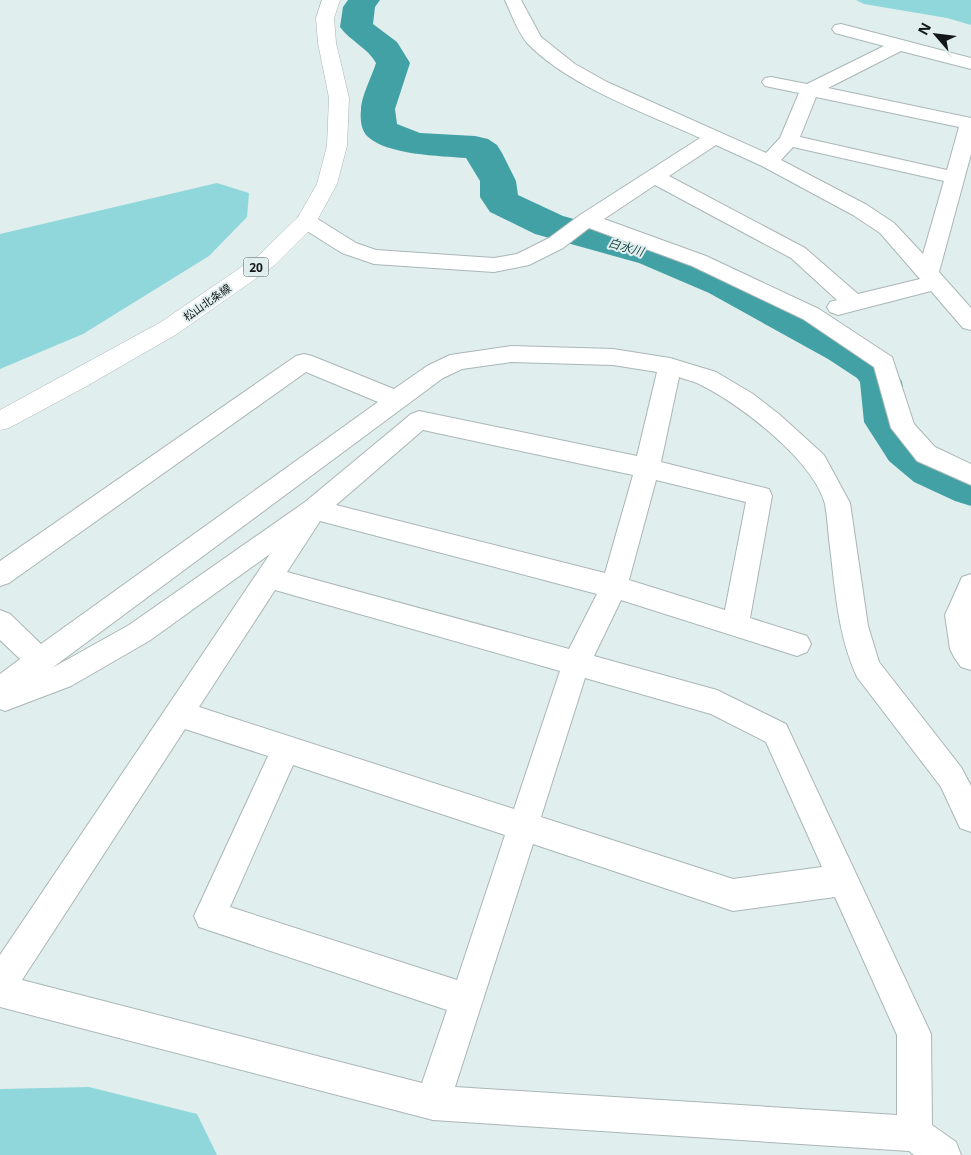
<svg xmlns="http://www.w3.org/2000/svg" width="971" height="1155" viewBox="0 0 971 1155" font-family="'Noto Sans','Noto Sans JP',sans-serif">
	<style>
		.green { fill: #8fd7da }
		.lines { fill: none; stroke-linecap: round; stroke-linejoin: round }
		.river { fill: #42a1a5; fill-rule: evenodd }
		.street-casing { stroke: #aab6b6; stroke-width: 2 }
		.primary-casing { stroke: #aab6b6; stroke-width: 1 }
		.street { fill: #fff; fill-rule: evenodd }
		.primary { fill: #fff; fill-rule: evenodd }
		.labels { text-anchor: middle; dominant-baseline: central; stroke-width: 4; stroke-linejoin: round; paint-order: stroke }
		.far-street-label { font-size: 11px; fill: #121717; stroke: #e1eeee }
		.far-water-label { font-size: 12px; font-style: italic; fill: #204b4d; stroke: #e1eeee }
		.shield { fill: #e1eeee; stroke: #505858; stroke-width: 1 }
		.shield-label { font-size: 12px; font-weight: bold; fill: #121717 }
	</style>
	<rect width="100%" height="100%" fill="#e1eeee"/>
	<path class="green" d="M856,0H971V25L947,18L864,4Z
		M217,183L249,193L247,217L209,256L83,334L0,369V234Z
		M89,1087L197,1114L217,1155H0V1089Z"/>
	<g class="lines">
		<path class="river" d="M348,0H380L375,7L373,24L397,42L410,63L395,109L397,124L420,133L475,136L488,139L497,145L502,153L516,181L518,195L563,216L667,245L737,273L858,337L887,356L902,382L908,418L921,437L946,456L971,468V506L955,501L914,482L889,461L864,422L860,382L857,378L828,359L709,293L639,263L535,234L490,212L480,197V181L466,158C441,156 386,155 367,136C361,130 360,118 361,110C361,97 372,76 376,63C368,48 350,41 340,27L343,7Z"/>
		<defs>
			<path id="street" d="M505,0H521L541,37L575,64L607,82L766,153L780,138L799,93L765,86L762,82L765,78L771,77L807,84L884,46L835,33L832,29L835,25L841,24L971,58V69L901,51L828,88L971,118V154L939,272L971,308V330L963,328L931,291L838,315L830,312L827,307L830,302L837,300L791,258L655,185L604,219L706,256L819,309L892,357L914,424L935,447L971,464V485L917,461L891,428L874,367L803,319L692,266L589,228L563,248L529,265L494,272L374,264L342,253L299,226L296,221L299,216L306,214L313,216L356,243L376,250L494,258L517,254L549,238L580,215L700,138C646,113 570,87 528,44C518,33 511,13 505,0ZM816,97L959,127L947,170L800,137ZM716,145L762,166L853,215L880,233L920,279L858,294L805,248L669,176ZM793,147L944,181L923,254L894,223L867,205L781,160Z
				M511,346L613,349L670,358L716,372L753,394L780,415L824,455L850,503L868,626L879,662L961,767L971,786V832L960,828L941,787L857,677C837,634 835,585 829,539C828,528 827,515 825,504C814,461 740,404 701,385C694,381 686,380 679,377L661,462L769,489L772,496L750,618L807,636L811,644L807,652L797,656L621,600L594,656L717,690L786,724L931,1034L932,1125L956,1142L961,1155H914L909,1151L433,1120L0,1007V955L270,554L149,641L71,686L5,711L0,709V674L20,659L0,640V610L10,614L41,644L378,402L306,372L9,583L0,586V561L296,356L304,354L312,356L394,389L427,366L450,355ZM511,362L613,365L657,372L637,456L419,411L411,414L305,502L129,625L52,668L443,378L462,369ZM423,430L633,475L605,573L336,505ZM656,480L746,502L725,610L629,580ZM320,521L597,594L569,649L287,572ZM275,590L560,671L514,809L199,707ZM585,678L711,714L766,742L822,867L733,879L541,817ZM185,729L268,756L194,916L199,927L447,1010L422,1083L22,980ZM293,765L505,835L457,980L230,907ZM533,844L733,911L835,897L897,1035V1115L455,1087Z
				M971,574V670L961,667L954,657L950,649L945,615L962,577Z"/>
			<path id="primary" d="M322,0H340L334,18L336,43L349,98L347,146L337,184L314,226L275,265L177,334L85,387L9,428L0,430V410L161,322L259,255L298,217L317,184L327,146L329,98L318,43L316,18Z"/>
		</defs>
		<use href="#street" class="street-casing"/>
		<use href="#primary" class="primary-casing"/>
		<use href="#street" class="street"/>
		<use href="#primary" class="primary"/>
	</g>
	<g class="labels">
		<g class="far-street-label">
			<text transform="translate(207 302) rotate(-35)">松山北条線</text>
		</g>
		<g class="far-water-label">
			<text transform="translate(626 247) rotate(16)">白水川</text>
		</g>
		<rect class="shield" x="243.5" y="257.5" width="25" height="19" rx="4"/>
		<g class="shield-label">
			<text x="256" y="267">20</text>
		</g>
	</g>
	<g transform="translate(936 35) rotate(298)" stroke="#e1eeee" stroke-width="4" paint-order="stroke">
	<path d="M0-4L9 19L0 12L-9 19Z" fill="#121717"/>
	<text y="-8" font-size="14" font-weight="bold" text-anchor="middle" fill="#121717">N</text>
	</g>
</svg>
